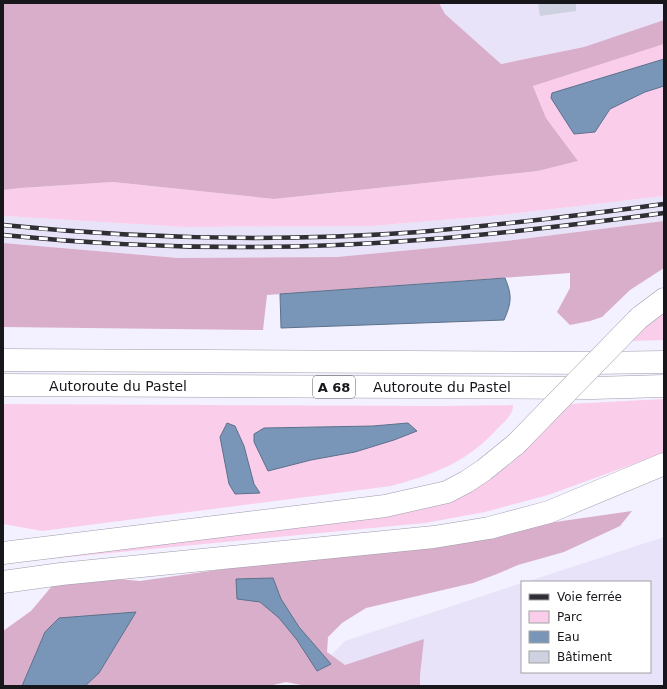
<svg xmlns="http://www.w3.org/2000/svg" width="667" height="689" viewBox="0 0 667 689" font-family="'DejaVu Sans',sans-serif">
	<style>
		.built { fill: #e8e3f9 }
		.green { fill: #faceeb; fill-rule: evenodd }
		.forest { fill: #d9aeca }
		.water { fill: #7996b9; stroke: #5c708a }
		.building { fill: #ced2e0 }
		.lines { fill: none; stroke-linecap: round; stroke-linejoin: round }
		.highway-casing { stroke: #9e9ca9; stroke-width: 23 }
		.highway { stroke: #fff; stroke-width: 22 }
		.rail-casing { stroke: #302f35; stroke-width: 4.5 }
		.rail { stroke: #fff; stroke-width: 3; stroke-dasharray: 9; stroke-linecap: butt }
		.highway-bridge-casing { stroke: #9e9ca9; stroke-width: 23; stroke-linecap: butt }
		.highway-bridge { stroke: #fff; stroke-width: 22 }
		.labels { text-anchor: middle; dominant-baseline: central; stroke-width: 4; stroke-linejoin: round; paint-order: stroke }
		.shield { fill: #fff; stroke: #5d5c5f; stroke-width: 1 }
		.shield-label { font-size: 13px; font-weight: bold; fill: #17161b }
		.street-label { font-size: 14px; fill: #17161b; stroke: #fff }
	</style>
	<rect width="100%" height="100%" fill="#f3f0ff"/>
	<path class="built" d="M439,3H664V20L584,47L500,64L445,14Z
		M664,196V221L506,241L337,257L178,258L3,243V216L185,227L371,226L502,215Z
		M664,537V686H349L322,664L345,641L522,583V672H650V582H526Z"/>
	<path class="green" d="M664,44V59L552,93L595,132L610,109L645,92L664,86V196L502,215L371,226L185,227L3,216V190L21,188L113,182L274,199L538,171L578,161L546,118L533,86Z
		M664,308V340L628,341Z
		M664,399V453L548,495L485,512L425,523L37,560L36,557L423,505L508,466L569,404Z
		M3,404L441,406L513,405C513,415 506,420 499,427C468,462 435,474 391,486L42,531L3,524ZM408,423L417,431L394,440L355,452L311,460L268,471L254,442L264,428L373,426ZM244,446L254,484L260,493L235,494Z"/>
	<path class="forest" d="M3,3H439L445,14L501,64L584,47L664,20V44L533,86L546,118L578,161L538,171L274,199L113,182L21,188L3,190Z
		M664,221V268L630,290L602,317L590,321L570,325L557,312L570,288V273L267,295L263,330L3,327V243L178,258L337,257L506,241Z
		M632,511L620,526L564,552L518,565L497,574L473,583L366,608L342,623L328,637L327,652L345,665L424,639L420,675V686H306L286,682L269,686H85L99,673L136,612L45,632L22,686H3V631L31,611L62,574L140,581Z"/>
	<path class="water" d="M664,59V86L645,92L610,109L595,132L574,134L551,98L552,93Z
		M505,278C512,295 512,302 504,320L281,328L280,294Z
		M227,423L235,426L244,446L254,484L260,493L235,494L229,484L220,437Z
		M408,423L417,431L394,440L355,452L311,460L268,471L254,442V434L264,428L373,426Z
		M273,578L281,599L299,627L331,664L317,671L297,640L279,618L260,602L237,599L236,579Z
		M136,612L99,673L85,686H22L45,632L59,618Z"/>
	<path class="building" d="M538,3H576V11L540,16Z"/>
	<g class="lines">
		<defs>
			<path id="highway" d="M639,318L664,299
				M3,360L593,363L664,362
				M3,385L593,388L664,386
				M3,553L385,506L447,492L466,482L484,470L516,444
				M3,582L61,574L434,537L489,528L549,512L664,464"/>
		</defs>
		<use href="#highway" class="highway-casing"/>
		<use href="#highway" class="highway"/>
		<defs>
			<path id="rail" d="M3,225C141,239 281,242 419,232C501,225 583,215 664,204
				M3,235C141,249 281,251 419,240C501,234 582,224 664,213"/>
		</defs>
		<use href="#rail" class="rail-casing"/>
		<use href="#rail" class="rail"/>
		<defs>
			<path id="highway-bridge" d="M516,444L639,318"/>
		</defs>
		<use href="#highway-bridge" class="highway-bridge-casing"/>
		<use href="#highway-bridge" class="highway-bridge"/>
	</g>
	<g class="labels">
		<rect class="shield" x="313" y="376" width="42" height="22" rx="3"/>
		<g class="shield-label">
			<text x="334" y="387">A 68</text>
		</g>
		<g class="street-label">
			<text x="118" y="386">Autoroute du Pastel</text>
			<text x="442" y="387">Autoroute du Pastel</text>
		</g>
	</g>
	<rect width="667" height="689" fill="none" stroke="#17161b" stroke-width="8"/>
	<rect x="521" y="581" width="130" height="92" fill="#ffffff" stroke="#a2a2a4"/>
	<rect x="529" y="594" width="20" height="6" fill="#302f35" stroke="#a2a2a4"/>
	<text x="557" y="601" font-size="12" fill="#17161b">Voie ferrée</text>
	<rect x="529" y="611" width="20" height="12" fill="#faceeb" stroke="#a2a2a4"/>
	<text x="557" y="621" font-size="12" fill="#17161b">Parc</text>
	<rect x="529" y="631" width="20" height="12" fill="#7996b9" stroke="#a2a2a4"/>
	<text x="557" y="641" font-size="12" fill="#17161b">Eau</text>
	<rect x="529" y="651" width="20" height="12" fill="#ced2e0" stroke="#a2a2a4"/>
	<text x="557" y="661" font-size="12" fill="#17161b">Bâtiment</text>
</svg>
